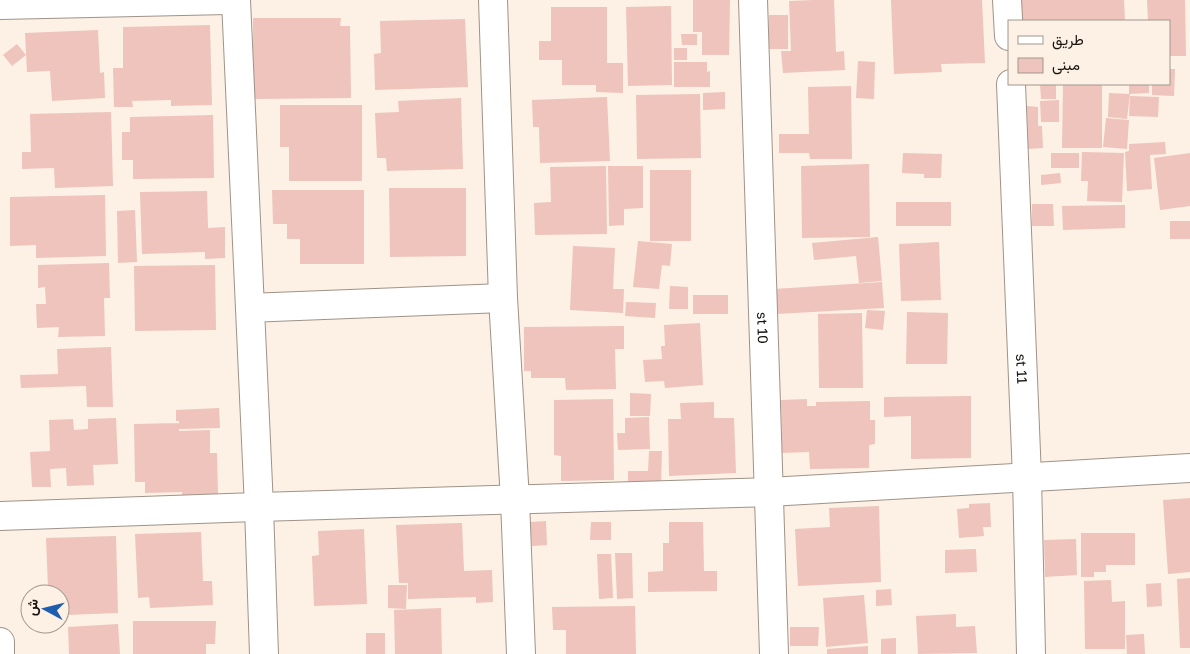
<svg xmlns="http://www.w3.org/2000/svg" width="1190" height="654" viewBox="0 0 1190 654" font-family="'Golos Text',Vazirmatn,sans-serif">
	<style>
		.building { fill: #eec4bc }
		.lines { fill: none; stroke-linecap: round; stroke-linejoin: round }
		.minor-casing { stroke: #9f9389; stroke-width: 30 }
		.minor { stroke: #fff; stroke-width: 28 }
		.labels { text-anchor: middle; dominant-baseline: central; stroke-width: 4; stroke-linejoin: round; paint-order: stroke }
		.street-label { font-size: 14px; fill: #181410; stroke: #fdf0e4 }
	</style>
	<rect width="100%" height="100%" fill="#fdf0e4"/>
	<path class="building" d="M693,0H730L729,55H702V32H693Z
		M813,0H834L836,52L844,51L845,70L783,73L781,51H791L789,1Z
		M891,0H982L985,63L941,64L942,72L894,74Z
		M1017,0H1124L1125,21H1018Z
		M1147,0H1185L1186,56H1169V21H1148Z
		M671,6L672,85L628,86L626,7Z
		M551,7H607V63H623V93L596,92V85H562V60H539V41H551Z
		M769,15H788V49H769Z
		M253,18H341L340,26H350L351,98L253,99Z
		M465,19L468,87L375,90L374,54L381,53L380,21Z
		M210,25L212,105L171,106V100L132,101L133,107H114L113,68H123V27Z
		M98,30L100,73L104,72L105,98L52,101L50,71L27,72L25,33Z
		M681,34H697V45H682Z
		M17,44L26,55L12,66L3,55Z
		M674,48H687V60H674Z
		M858,61L875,62L874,99L856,98Z
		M674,62H707V72L710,71V87H674Z
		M1169,69H1175L1174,96L1152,95V84H1169Z
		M1040,84H1056V99H1041Z
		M1063,84H1102V148H1062Z
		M1129,84H1149V93L1129,94Z
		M851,86L852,159H810L809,153H779V134H809L808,87Z
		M725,92V109L703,110V93Z
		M1109,93L1130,94L1127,119L1108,117Z
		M700,94L701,158L637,159L636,95Z
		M1130,96L1159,97L1158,117L1129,116Z
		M607,97L610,161L540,163L539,127H533L532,100Z
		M461,98L463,169L387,171L386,158H377L375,113L399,112L398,101Z
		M1059,100V122H1041L1040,101Z
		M280,105H362V181H289V147H280Z
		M1027,106L1038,107V126H1042L1043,148L1028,149Z
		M111,112L113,186L55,188L54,168L22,169V152H31L30,114Z
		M213,115L214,178L133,179V160H122V132H130V117Z
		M1106,118L1129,120L1127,149L1103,147Z
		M1165,142L1166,154L1150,155L1152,189L1127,191L1125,152L1129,151V144Z
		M1082,152L1124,153L1122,202L1087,201L1088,181H1081Z
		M903,153L942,154L941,178H924V174L902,173Z
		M1051,153H1079V168H1051Z
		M1190,153V206L1160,210L1154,158Z
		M869,164L870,237L802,238L801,166Z
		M606,166L607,234L535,235L534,203L551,202L550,167Z
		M608,166H643V208L624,209V225L609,226Z
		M650,170H691V241H650Z
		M1060,173L1061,183L1041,185V175Z
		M389,188H466V256L390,257Z
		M272,190H364V264H300V239H287V224H273Z
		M207,191L208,228L225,227V258L205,259V252L142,254L140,192Z
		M105,195L106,256L36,258V245L10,246V197Z
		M896,202H951V226H896Z
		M1032,204H1053L1054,226H1032Z
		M1125,205V228L1063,230L1062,206Z
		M135,210L137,262L118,263L117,211Z
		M1170,221H1190V239H1170Z
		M878,237L882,281L859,283L856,256L814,260L812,243Z
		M638,241L672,244L670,266L662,265L659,289L633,287Z
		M939,242L941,300L901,301L899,244Z
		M573,246L615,248L613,289H624L623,313L570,310Z
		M109,263L110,298H104L105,336L58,337L59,327L37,328L36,304H46L45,287L38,288V265Z
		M215,265L216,330L135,331L134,266Z
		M882,282L884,308L776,314L774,289Z
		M670,286L688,287V309H669Z
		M693,295H728V314H693Z
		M626,302L656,303L655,318L625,316Z
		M867,310L885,311L883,330L865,328Z
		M907,312L948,313L947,364H906Z
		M862,313L863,388H819L818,314Z
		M700,323L703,385L665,388L664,381L645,382L643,360L662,359L661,346H665L664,325Z
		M624,326V349H615L616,389L566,390L565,378H531V371H524V327Z
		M111,347L113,407H87L86,386L21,388L20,375L58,374L57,349Z
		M630,393L651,394L650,416H630Z
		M971,396V458L911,459V416L884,417V397Z
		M613,399L614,480L561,481V456L554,455V400Z
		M807,399V406H816V402L870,401V420H875V444L869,445V468L810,469L809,452L782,453L781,400Z
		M714,402V418H734L736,473L669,476L668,419H681L680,403Z
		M219,408L220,428L179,429V421H176V410Z
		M649,417L650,449L618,450L617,433H625V418Z
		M116,418L118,464L93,465L94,485L67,486L66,468L50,469L51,487H32L30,452L50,451L49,420L73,419L74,430L88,429V419Z
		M179,423V431L210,430V453H217L218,494L182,495V492L145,493V482H135L134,424Z
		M649,451H662L661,485L628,484V471H648Z
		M1190,498V572L1168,574L1163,500Z
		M990,503L991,527H983L984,536L959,538L957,509L969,508V504Z
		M879,506L881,582L798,586L795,529L830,527L829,508Z
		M546,521L547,545L532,546L530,522Z
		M591,522H611V540H590Z
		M669,522H703L704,571H717V591L648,592V572L663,571V543H669Z
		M462,523L464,571L492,570L493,602L476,603V597L408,599V583H399L396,525Z
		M364,529L367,604L314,606L312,556L319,555L318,531Z
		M201,532L203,581H212L213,605L150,608L149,597L138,598L135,534Z
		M1081,533H1135V565H1106V572H1094V577H1081Z
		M116,536L118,613L65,615L64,609H60V594H40V587H48L46,538Z
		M1076,539L1077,575L1045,577L1044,540Z
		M976,549L977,572L945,573V550Z
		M615,553H632L633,598L617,599Z
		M597,554H611L613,598L599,599Z
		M1190,578V648H1180L1177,579Z
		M1111,580L1112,602L1125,601V649H1085L1084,581Z
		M1161,583L1162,606L1147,607L1146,584Z
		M388,585H407L406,609L388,608Z
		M891,589L892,605L876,606V590Z
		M864,595L868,643L826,647L823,598Z
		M635,606L636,654H566V630H553L552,607Z
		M441,608L442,654H395L394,610Z
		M956,614V627L975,626L977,653L918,654L916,616Z
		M133,621H216L215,644H206V654H133Z
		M118,624L120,654H69L68,627Z
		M790,627H819L818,646H790Z
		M366,633H385V654H366Z
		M1144,634L1145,654H1127L1126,635Z
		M896,638V654H881V639Z
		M868,646V654H827V649Z"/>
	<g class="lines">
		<defs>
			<g id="minor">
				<path d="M236,0L259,507L264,654"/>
				<path d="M493,0L503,298L515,500L521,654"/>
				<path id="s1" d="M753,0L774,654"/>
				<path d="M1007,0L1009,36"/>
				<path d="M0,5L228,0"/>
				<path id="s2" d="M1011,84L1027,477L1031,654"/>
				<path d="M250,308L503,298"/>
				<path d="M0,516L259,507L769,492L1190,468"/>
				<path d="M0,642V654"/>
			</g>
		</defs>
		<use href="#minor" class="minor-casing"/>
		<use href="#minor" class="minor"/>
	</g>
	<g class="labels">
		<g class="street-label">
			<text stroke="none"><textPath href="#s1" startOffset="328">st 10</textPath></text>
			<text stroke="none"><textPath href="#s2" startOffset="285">st 11</textPath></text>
		</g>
	</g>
	<rect x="1008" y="20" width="162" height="65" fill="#fdf0e4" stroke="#a1988f"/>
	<rect x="1018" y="36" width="25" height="8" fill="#ffffff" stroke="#a1988f"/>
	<text x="1052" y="45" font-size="15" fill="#181410">طريق</text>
	<rect x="1018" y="58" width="25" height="15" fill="#eec4bc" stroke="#a1988f"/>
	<text x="1052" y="70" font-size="15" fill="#181410">مبنى</text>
	<g transform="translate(45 609) rotate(277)"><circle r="24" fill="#fdf0e4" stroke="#a1988f"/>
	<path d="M0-4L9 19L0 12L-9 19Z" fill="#1f5eaf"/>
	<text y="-8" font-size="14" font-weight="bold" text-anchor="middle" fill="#181410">ش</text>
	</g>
</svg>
